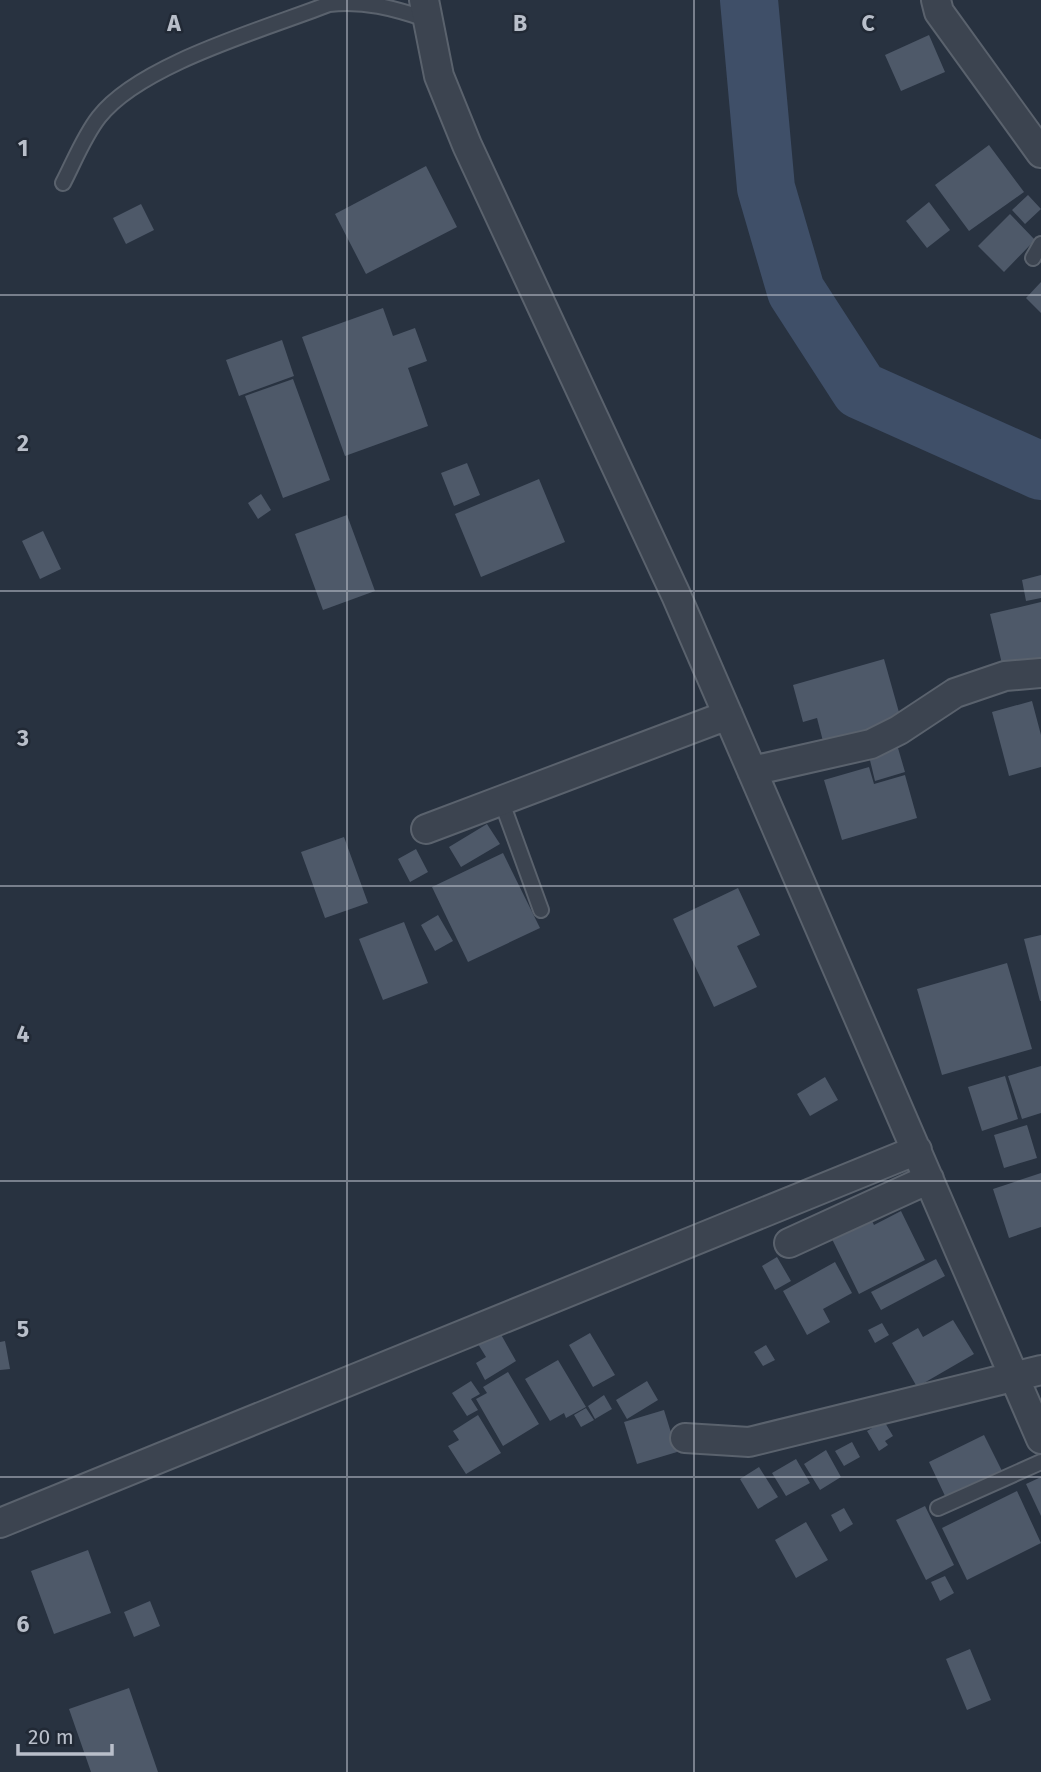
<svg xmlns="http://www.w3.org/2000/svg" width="1041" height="1772" viewBox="0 0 1041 1772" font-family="'Fira Sans',sans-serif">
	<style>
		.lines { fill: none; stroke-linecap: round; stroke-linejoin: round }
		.river { stroke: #3f4f68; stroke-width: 58 }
		.building { fill: #4e5969 }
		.lane-casing { stroke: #5a626d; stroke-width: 18 }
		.street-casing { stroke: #5a626d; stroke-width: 32 }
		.lane { stroke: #3c4450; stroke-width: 14 }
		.street { stroke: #3c4450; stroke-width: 28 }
		.grid { fill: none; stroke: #b9bfca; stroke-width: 2; stroke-opacity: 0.55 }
		.grid-label { font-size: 23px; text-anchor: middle; font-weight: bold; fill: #b9bfca; stroke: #212935; stroke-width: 5; stroke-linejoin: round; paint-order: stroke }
	</style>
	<rect width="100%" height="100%" fill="#283240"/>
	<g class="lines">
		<path class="river" d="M749,0L766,188L796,291L860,390L1041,471"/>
	</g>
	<path class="building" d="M929,35L945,72L901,91L885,55Z
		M989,145L1024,192L969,231L935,185Z
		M426,166L457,227L366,274L335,214Z
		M1028,195L1041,209L1025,224L1012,210Z
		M929,202L950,230L927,248L906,221Z
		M141,204L154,230L126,244L113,218Z
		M1010,214L1035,240L1004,272L978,246Z
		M1041,282V313L1026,298Z
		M383,308L393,336L415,328L427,361L408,368L428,426L345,456L302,337Z
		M282,340L294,376L239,396L226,360Z
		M293,379L330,480L283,498L245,396Z
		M467,463L480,495L454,506L441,473Z
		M539,479L565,542L481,577L455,514Z
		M261,494L271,510L258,519L248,503Z
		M347,515L375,591L323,610L295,534Z
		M43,531L61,569L40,579L22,541Z
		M1041,575V598L1026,601L1022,580Z
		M1041,602V659L1003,668L990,614Z
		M884,659L902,723L824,745L817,718L803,722L793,685Z
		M1032,701L1041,735V767L1009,776L992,712Z
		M898,748L905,772L875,781L869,756Z
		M869,767L874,784L905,775L917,818L842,840L824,780Z
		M487,824L500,844L461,867L449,847Z
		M344,837L368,903L325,918L301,852Z
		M416,849L428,872L410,882L398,859Z
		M503,853L540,928L468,962L432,887Z
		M738,888L760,935L737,946L757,987L714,1007L673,919Z
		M438,915L453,941L435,951L421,925Z
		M404,922L428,983L383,1000L359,939Z
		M1041,935V1001H1040L1024,939Z
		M1007,963L1032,1049L942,1075L917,989Z
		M1041,1066V1113L1022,1119L1008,1076Z
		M1005,1076L1018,1119L982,1131L968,1087Z
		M825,1077L838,1100L810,1116L797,1094Z
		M1027,1125L1037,1158L1004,1168L994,1135Z
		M1041,1173V1227L1009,1238L993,1189Z
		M901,1211L925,1260L859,1294L831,1237L870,1217L874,1225Z
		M777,1257L791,1281L775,1290L762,1266Z
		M936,1259L945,1276L881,1310L871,1292Z
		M835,1262L852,1293L823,1309L830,1322L807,1335L783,1291Z
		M953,1320L974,1354L917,1387L892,1343L918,1328L923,1337Z
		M882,1323L889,1335L875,1343L868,1330Z
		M499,1331L516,1361L485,1380L476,1363L486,1357L478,1344Z
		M590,1333L615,1375L593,1387L569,1345Z
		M5,1341L10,1369L0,1370V1342Z
		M766,1345L775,1360L763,1366L754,1352Z
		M558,1360L586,1407L566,1418L564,1413L550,1421L525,1379Z
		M508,1372L539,1424L503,1446L476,1399L487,1393L483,1387Z
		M471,1381L480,1394L471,1399L478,1410L467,1416L452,1393Z
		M647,1381L658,1400L627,1419L616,1400Z
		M604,1395L612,1409L595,1419L588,1406Z
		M586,1408L594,1420L581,1427L574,1415Z
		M664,1410L677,1452L637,1464L624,1422Z
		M478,1415L501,1453L466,1474L448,1446L459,1440L453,1431Z
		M884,1421L893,1436L885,1441L888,1445L879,1451L867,1431Z
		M984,1435L1002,1471L946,1498L929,1462Z
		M852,1442L860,1457L844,1466L835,1451Z
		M826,1450L841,1477L820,1490L804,1464Z
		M796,1459L810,1483L786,1496L772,1473Z
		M759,1467L778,1497L758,1509L740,1479Z
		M1041,1477V1516L1026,1484Z
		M1017,1491L1041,1543L967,1580L942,1528Z
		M925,1506L954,1565L926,1580L896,1520Z
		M844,1508L853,1524L840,1532L831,1515Z
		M806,1522L828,1560L796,1578L775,1540Z
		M88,1550L111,1613L54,1634L31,1571Z
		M945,1576L954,1593L940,1601L931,1582Z
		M150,1601L160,1626L134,1637L124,1612Z
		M970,1649L991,1700L967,1710L946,1659Z
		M129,1688L158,1772H91L69,1709Z"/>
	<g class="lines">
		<defs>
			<path id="lane" d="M63,183C74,162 84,136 99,117C140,64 265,29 329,4C364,0 393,8 426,19
				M1033,258L1041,244
				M501,800L541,910
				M938,1508L1041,1462"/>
			<path id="street" d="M424,0L439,76L467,145L676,595L1041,1439
				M936,0L939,12L1041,153
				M752,771L871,744L899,730L955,693L1005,676L1041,673
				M426,829L728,715
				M789,1243L929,1179
				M685,1438L749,1442L1041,1370
				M0,1523L917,1150"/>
		</defs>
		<use href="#lane" class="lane-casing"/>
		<use href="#street" class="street-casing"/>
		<use href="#lane" class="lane"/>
		<use href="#street" class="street"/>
	</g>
	<path class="grid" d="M347,0V1772M694,0V1772M0,295H1041M0,591H1041M0,886H1041M0,1181H1041M0,1477H1041"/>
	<g class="grid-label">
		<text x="174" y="31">A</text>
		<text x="520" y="31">B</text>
		<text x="868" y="31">C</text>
		<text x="23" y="156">1</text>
		<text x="23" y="451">2</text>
		<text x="23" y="746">3</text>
		<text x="23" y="1042">4</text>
		<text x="23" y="1337">5</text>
		<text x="23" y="1632">6</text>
	</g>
	<path d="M18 1744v10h94v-10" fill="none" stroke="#b9bfca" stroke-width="3.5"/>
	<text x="28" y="1744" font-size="21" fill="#b9bfca" stroke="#212935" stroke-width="5" paint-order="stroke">20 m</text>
</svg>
